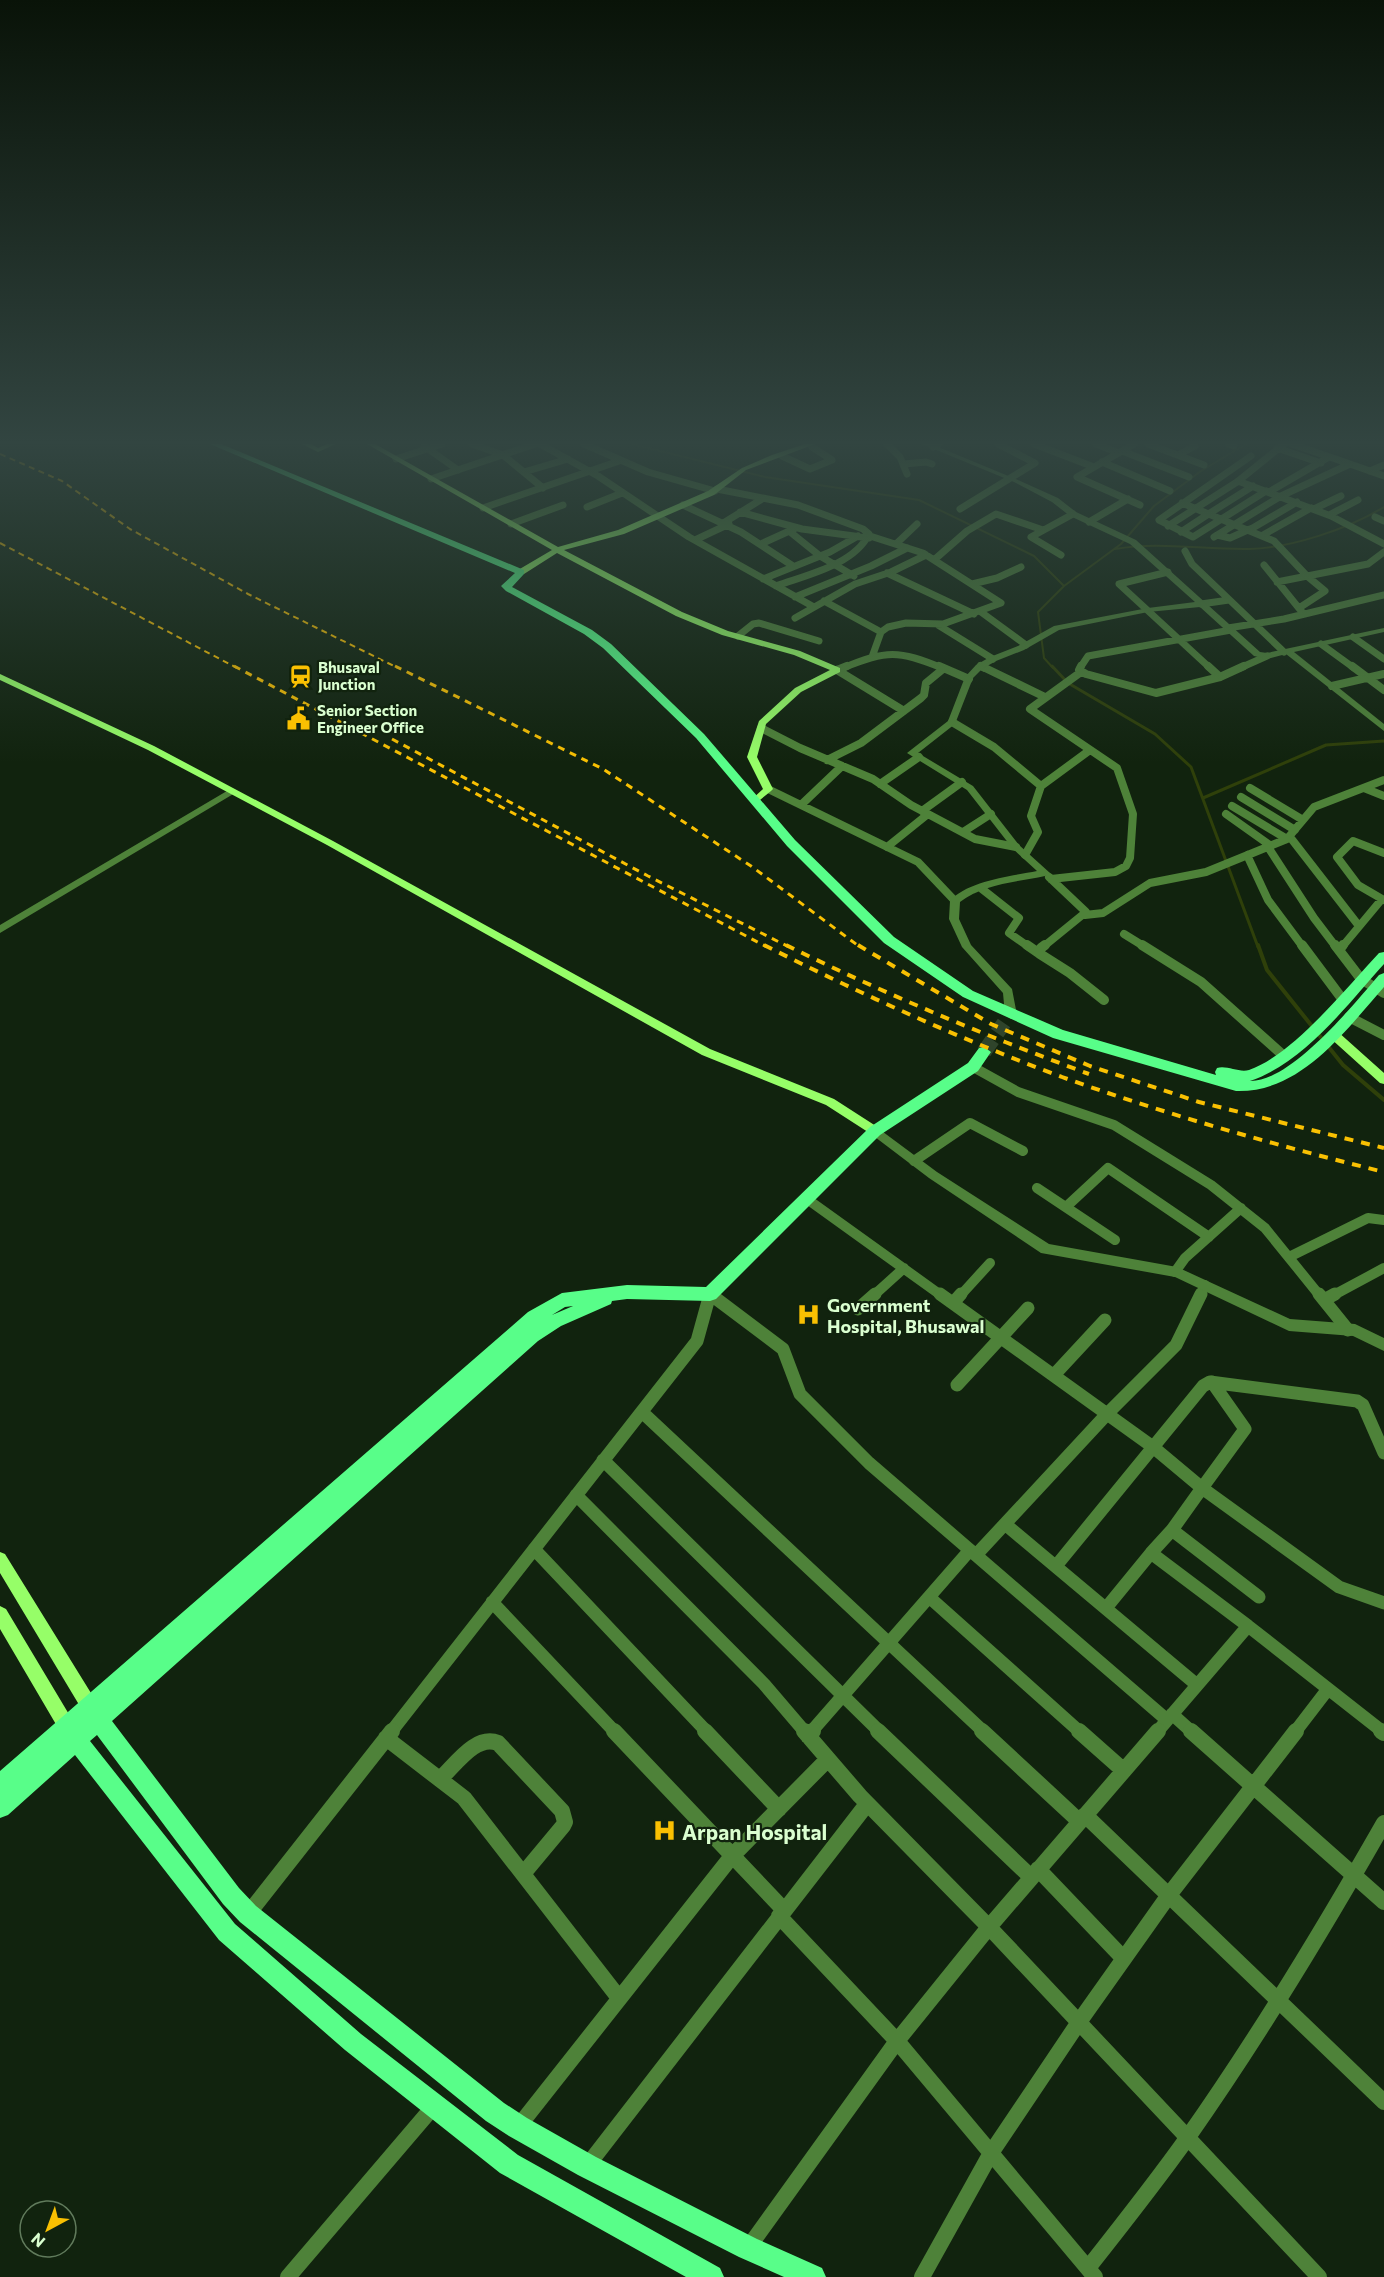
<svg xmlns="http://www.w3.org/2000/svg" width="1384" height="2277" viewBox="0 0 1384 2277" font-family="Commissioner,sans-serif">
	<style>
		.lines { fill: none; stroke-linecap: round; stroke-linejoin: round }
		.stream-far2 { stroke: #2f400a; stroke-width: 2 }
		.stream-far1 { stroke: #2f400a; stroke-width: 3 }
		.stream { stroke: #2f400a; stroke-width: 4 }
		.primary-tunnel { stroke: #2f442b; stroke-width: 15; stroke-dasharray: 15 8; stroke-linecap: butt }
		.minor-far4 { stroke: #4e8239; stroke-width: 7 }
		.minor-far3 { stroke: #4e8239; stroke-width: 8 }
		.minor-far2 { stroke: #4e8239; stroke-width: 10 }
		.minor-far1 { stroke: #4e8239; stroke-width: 13 }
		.minor { stroke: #4e8239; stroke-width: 16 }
		.tertiary { fill: #4e8239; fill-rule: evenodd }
		.secondary { fill: #96fe68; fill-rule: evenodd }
		.primary { fill: #58fe89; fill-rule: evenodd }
		.rail-far2 { stroke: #f9c002; stroke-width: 2; stroke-dasharray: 6 4.5; stroke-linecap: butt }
		.rail-far1 { stroke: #f9c002; stroke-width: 3; stroke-dasharray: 7 6; stroke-linecap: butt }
		.rail { stroke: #f9c002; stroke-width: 4; stroke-dasharray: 9 8; stroke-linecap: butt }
		.labels { text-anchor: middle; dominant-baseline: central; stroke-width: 4.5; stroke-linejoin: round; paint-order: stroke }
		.far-poi-label { font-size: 15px; font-weight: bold; fill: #daffd0; stroke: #11230e; text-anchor: start }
		.poi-label { font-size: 18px; font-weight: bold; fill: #daffd0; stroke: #11230e; text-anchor: start }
		.near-poi-label { font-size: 21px; font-weight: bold; fill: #daffd0; stroke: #11230e; text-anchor: start }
	</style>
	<rect width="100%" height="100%" fill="#11230e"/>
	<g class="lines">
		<path class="stream-far2" d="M632,444L765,477L919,500L1034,556L1064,586
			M1115,549C1160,541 1203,550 1249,549C1291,548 1348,529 1384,507
			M1053,668L1044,658L1038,612L1064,586L1121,544L1154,506L1201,471L1246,444"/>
		<path class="stream-far1" d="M1052,666L1068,683L1155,734L1191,767L1258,947
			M1203,798L1326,745L1384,741"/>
		<path class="stream" d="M1258,945L1267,970L1343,1065L1384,1100"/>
		<path class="primary-tunnel" d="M984,1052L1004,1023"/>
		<path class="minor-far4" d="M472,444L503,455L543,488
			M540,444L598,476L689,537L814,607
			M584,444L648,472L715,491
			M887,444L900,457L907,474
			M1034,444L1094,467
			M1096,444L1119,453
			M1134,444L1077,477L1140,505
			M1148,444L1204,465
			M1229,444L1234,446
			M1292,444L1350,464
			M424,446L458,470
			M933,447L939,444
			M1277,448L1321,463
			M1122,451L1189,477
			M1178,455L1195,446L1193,444
			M782,456L810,469L832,460L812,447
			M1251,456L1159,520L1193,537L1266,491
			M396,459L442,444
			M1102,462L1170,491
			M904,464L926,462L932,464
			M1370,471L1384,465
			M524,472L568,459
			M431,479L535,444
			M1238,481L1331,516L1384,544
			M717,489L798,505L863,529L869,534C854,565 806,575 776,586
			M1269,492L1329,457
			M1182,503L1274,541L1307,576L1325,591L1299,608
			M683,505L741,532L793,566
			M587,507L622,493
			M483,508L619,461
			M960,509L1035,463L998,444
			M1314,509L1341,496
			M740,512L802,529L869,538
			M1210,513L1253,486
			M1329,515L1358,500
			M1375,517L1384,521
			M725,522L762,499
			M1089,522L1128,499
			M511,524L563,505
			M1168,526L1237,482L1284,444
			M1251,529L1297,502
			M789,531L820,556L854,576
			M1181,532L1210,513
			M1217,535L1230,538L1250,529
			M1263,535L1311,508
			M870,536L923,553L1001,603L943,624L906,623L888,627L881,632L872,657
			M1214,537L1281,496L1350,464L1384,476
			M695,540L729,524
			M763,543L796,528
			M896,544L917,524
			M1185,551L1192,564L1284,652
			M1061,555L1031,537L1073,514
			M934,560L967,531L996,514L1043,530
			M1264,565L1302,612
			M1168,572L1119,584L1210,668
			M887,573L974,614
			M763,579L830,552L858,536
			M1277,582L1368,564L1384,552
			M972,584L997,578L1021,567
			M795,597L871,566L907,548
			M824,601L881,632
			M1201,604L1229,600
			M981,612L1026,645
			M795,618L855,584L891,572L926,555
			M938,625L993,659
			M1228,628L1284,619L1384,595
			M738,636L753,624L759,623L819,641
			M1353,637L1384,659
			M1321,644L1354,668
			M980,666L984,668
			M843,668C886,650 899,650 942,668
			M1080,668L1088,656L1231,630
			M1240,668L1267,656"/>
		<path class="minor-far3" d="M939,666L969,679
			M981,666L1045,697
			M1081,666L1079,670L1086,674L1156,693L1220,677L1244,666
			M1208,666L1220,677
			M1352,666L1384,690
			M837,670L847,666
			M837,670L904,711
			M1332,686L1384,674
			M952,722L994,747L1041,786
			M761,728L800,748L873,779L911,805L975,839L1016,847
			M827,760L861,743L921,698L924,695L926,683L943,669
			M880,784L919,757
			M1250,788L1303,820
			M1364,788L1384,796
			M768,789L918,862L955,901
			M1241,797L1295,830
			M801,805L842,766
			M1232,806L1287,839
			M922,811L962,782
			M1226,814L1271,846
			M963,832L991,814
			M1290,837L1359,926
			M887,847L928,814
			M1268,847L1314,918L1336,947
			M1384,853L1353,841L1337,857L1358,885L1384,900
			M1025,855L1038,832L1031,816L1041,786L1090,750
			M1247,855L1268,900L1303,947
			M1051,879L1115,872L1126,866L1130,858L1133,814L1117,768L1030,709L1081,672
			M982,889L1019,918L1009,933L1029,947
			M1085,915L1103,913L1150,883L1206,872L1287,839L1314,807L1384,780
			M1124,934L1145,947
			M1043,947L1086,912L1049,877
			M1342,947L1382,899"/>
		<path class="minor-far2" d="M1027,945L1040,954
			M1045,945L1041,948L1040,954L1070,973L1104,1000
			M1142,945L1201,982L1284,1056
			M1302,945L1343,1000
			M1335,945L1361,979L1384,993
			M1339,950L1343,945
			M1349,1017L1384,1035
			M973,1067L1018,1092L1114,1125L1211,1185L1265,1228L1320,1296
			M914,1161L970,1123L1023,1151
			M1037,1188L1115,1240
			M807,1199L942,1296
			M1067,1206L1108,1168L1209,1237
			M1289,1257L1368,1218L1384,1220
			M1175,1272L1185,1258L1241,1208
			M710,1296H712
			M873,1296L904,1268
			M960,1296L990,1263
			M1200,1296L1205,1285
			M1332,1296L1384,1268"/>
		<path class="minor-far1" d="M710,1294L783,1349L800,1394L869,1463L1167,1720
			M940,1294L1153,1447L1202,1488L1172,1530L1151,1553L1248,1626
			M1319,1294L1348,1330
			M1324,1300L1335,1294
			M953,1303L961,1294
			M858,1309L875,1294
			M1054,1375L1105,1320
			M1212,1382L1245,1429L1202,1488L1339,1587L1384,1603
			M957,1385L1028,1308
			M642,1412L984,1732
			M603,1460L880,1732
			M576,1495L764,1684L805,1732
			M1005,1524L1197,1685
			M1172,1530L1259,1597
			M534,1549L707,1732
			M976,1555L1107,1414L1176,1345L1201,1294
			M1056,1566L1203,1386L1210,1382L1357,1401L1363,1405L1384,1453
			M929,1597L1080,1732
			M492,1602L615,1732
			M1106,1608L1151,1553
			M1172,1714L1192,1732
			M391,1732L697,1341L710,1294
			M811,1732L970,1550
			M1157,1732L1248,1626L1383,1732
			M1295,1732L1328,1689"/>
		<path class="minor" d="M614,1731L784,1910
			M705,1731L779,1809
			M804,1731L860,1796L989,1927L1319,2277
			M878,1731L1031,1877
			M982,1731L1079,1821
			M1079,1731L1123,1770
			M1191,1731L1384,1902
			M1381,1731L1384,1733
			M808,1736L813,1731
			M386,1738L464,1798L619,1998
			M441,1778C456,1764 476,1734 498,1743L562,1811L565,1822L563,1826L523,1874
			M1085,1815L1384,2102
			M1038,1869L1124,1959
			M248,1914L392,1731
			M779,1916L897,2041L1095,2277
			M518,2127L732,1856L828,1759
			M587,2166L867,1804
			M748,2248L897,2041L989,1927L1158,1731
			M1088,2268C1122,2225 1156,2182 1188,2137C1259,2036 1323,1930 1384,1823
			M288,2277L434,2106
			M922,2277L991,2153L1079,2022L1169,1895L1296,1731"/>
		<path class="tertiary" d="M922,444H931L1018,480L1058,498L1076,512L1136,540L1260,652L1267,653L1384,628V632L1294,652L1384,724V731L1286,654L1267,659L1254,656L1200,607L1148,612L1059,630L1024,650L996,661L982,669L973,678L955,724L918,753L973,786L1019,845L1050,873L1045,876C1017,882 983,884 960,902L959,919L971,945L1012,989L1017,1015L1011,1019L1005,1015L1003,993L962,947L949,919L950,901C967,881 1012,876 1037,871L1013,849L967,790L907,753L948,721L965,677L976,665L990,657L1018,646L1054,626L1148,608L1195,602L1130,544L1070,516L1052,502L1014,482Z
			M232,788L237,791L235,793L0,933V925Z
			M875,1126L937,1172L1049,1244L1177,1267L1290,1319L1355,1324L1384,1338V1351L1353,1336L1289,1331L1175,1277L1041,1253L929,1178L871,1134L869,1131L871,1128Z"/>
		<path class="secondary" d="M302,444H311L318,448L327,444H336L318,452Z
			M367,444H375L558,547L618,530L708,491L742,468L772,455L805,444H815L746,470L714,495L624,534L564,550L682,612L728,631L800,651L840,668V672L801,692L766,724L757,757L773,789L771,791L755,804L750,801L763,789L747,757L759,721L795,688L830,670L794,655L722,635L676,616L557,553L524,574H518V570L552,550Z
			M0,674L154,746L333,841L710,1049L834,1099L879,1128L881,1131L879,1134H871L826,1105L702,1055L327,845L148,750L0,680Z
			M1333,1030L1337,1031L1384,1073V1084L1380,1083L1329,1037L1327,1034Z
			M0,1552L5,1554L99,1706L101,1712L99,1718L93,1720L87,1718L0,1573Z
			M0,1606L6,1609L76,1726L78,1732L76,1738L70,1740L64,1738L0,1629Z"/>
		<path class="primary" d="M210,444H221L524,570V574L512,587L592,630L611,644L704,734L795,840L894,937L973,991L1063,1030L1216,1075L1215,1072L1217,1068C1227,1065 1239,1073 1249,1070C1293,1055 1347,987 1379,953L1384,952V964C1347,1005 1304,1063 1250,1081C1291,1082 1354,1004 1379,975L1384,973V987C1345,1031 1301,1093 1236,1091L1053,1038L963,997L884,943L787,846L696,738L603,648L584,634L506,591L501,586L515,573Z
			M984,1047L991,1052L978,1071L880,1135L716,1299L710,1301L627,1299L612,1301L611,1304L561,1326L538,1341L112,1721L239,1888L256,1906L504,2103L527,2118L596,2157L757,2239L822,2268L826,2277H784L739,2257L578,2175L509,2136L486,2121L240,1922L223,1904L97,1735L90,1741L235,1924L361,2034L518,2155L720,2268L724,2277H686L500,2173L345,2050L219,1940L75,1755L8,1815L0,1818V1771L528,1312L562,1293L627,1285L706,1287L870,1127L968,1063L979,1048ZM573,1306L552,1315L565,1307Z"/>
		<path class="rail-far2" d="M0,454L62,481L130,529L248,594L398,668
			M0,543L237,668"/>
		<path class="rail-far1" d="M234,666L767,947
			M395,666L603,769L751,866L860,947
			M392,739L648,876L789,947"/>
		<path class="rail" d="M764,945C861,994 960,1039 1062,1077C1168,1115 1275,1145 1384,1172
			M786,945C885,994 986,1036 1089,1074
			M858,945L991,1024L1090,1066L1199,1102L1384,1148"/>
	</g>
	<linearGradient id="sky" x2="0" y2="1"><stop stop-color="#091308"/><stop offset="0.58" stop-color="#324541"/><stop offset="1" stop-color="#324541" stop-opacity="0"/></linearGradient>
	<rect width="1384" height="763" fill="url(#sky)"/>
	<defs>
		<symbol id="station-bare" viewBox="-9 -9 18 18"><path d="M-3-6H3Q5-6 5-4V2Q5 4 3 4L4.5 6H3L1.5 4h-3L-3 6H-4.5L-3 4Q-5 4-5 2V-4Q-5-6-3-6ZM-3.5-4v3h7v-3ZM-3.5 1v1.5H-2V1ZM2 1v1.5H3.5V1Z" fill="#f9c002" stroke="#11230e" stroke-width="2.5" paint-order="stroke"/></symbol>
		<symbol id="civic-bare" viewBox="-9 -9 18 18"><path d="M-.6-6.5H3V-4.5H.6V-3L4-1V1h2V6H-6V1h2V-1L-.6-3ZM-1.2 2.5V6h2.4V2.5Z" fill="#f9c002" stroke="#11230e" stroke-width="2.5" paint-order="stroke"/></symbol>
		<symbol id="hospital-bare" viewBox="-9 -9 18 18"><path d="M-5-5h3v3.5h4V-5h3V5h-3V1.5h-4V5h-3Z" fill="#f9c002" stroke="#11230e" stroke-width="2.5" paint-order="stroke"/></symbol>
	</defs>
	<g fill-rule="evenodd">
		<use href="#station-bare" x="284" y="660" width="33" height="33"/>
		<use href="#civic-bare" x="282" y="702" width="33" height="33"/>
		<use href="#hospital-bare" x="792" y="1298" width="33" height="33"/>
		<use href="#hospital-bare" x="648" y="1814" width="33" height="33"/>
	</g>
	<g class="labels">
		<g class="far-poi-label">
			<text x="318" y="667">Bhusaval<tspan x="318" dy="17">Junction</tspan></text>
			<text x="317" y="710">Senior Section<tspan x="317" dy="17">Engineer Office</tspan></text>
		</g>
		<g class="poi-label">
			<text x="827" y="1305">Government<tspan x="827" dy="21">Hospital, Bhusawal</tspan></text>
		</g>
		<g class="near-poi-label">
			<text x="682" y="1831">Arpan Hospital</text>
		</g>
	</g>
	<g transform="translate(48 2229) rotate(221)"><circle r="28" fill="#11230e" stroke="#617b5c" stroke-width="1.5"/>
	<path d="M0-4.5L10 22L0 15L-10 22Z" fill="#f9c002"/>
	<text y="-9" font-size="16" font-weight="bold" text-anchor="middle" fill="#daffd0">N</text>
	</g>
</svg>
